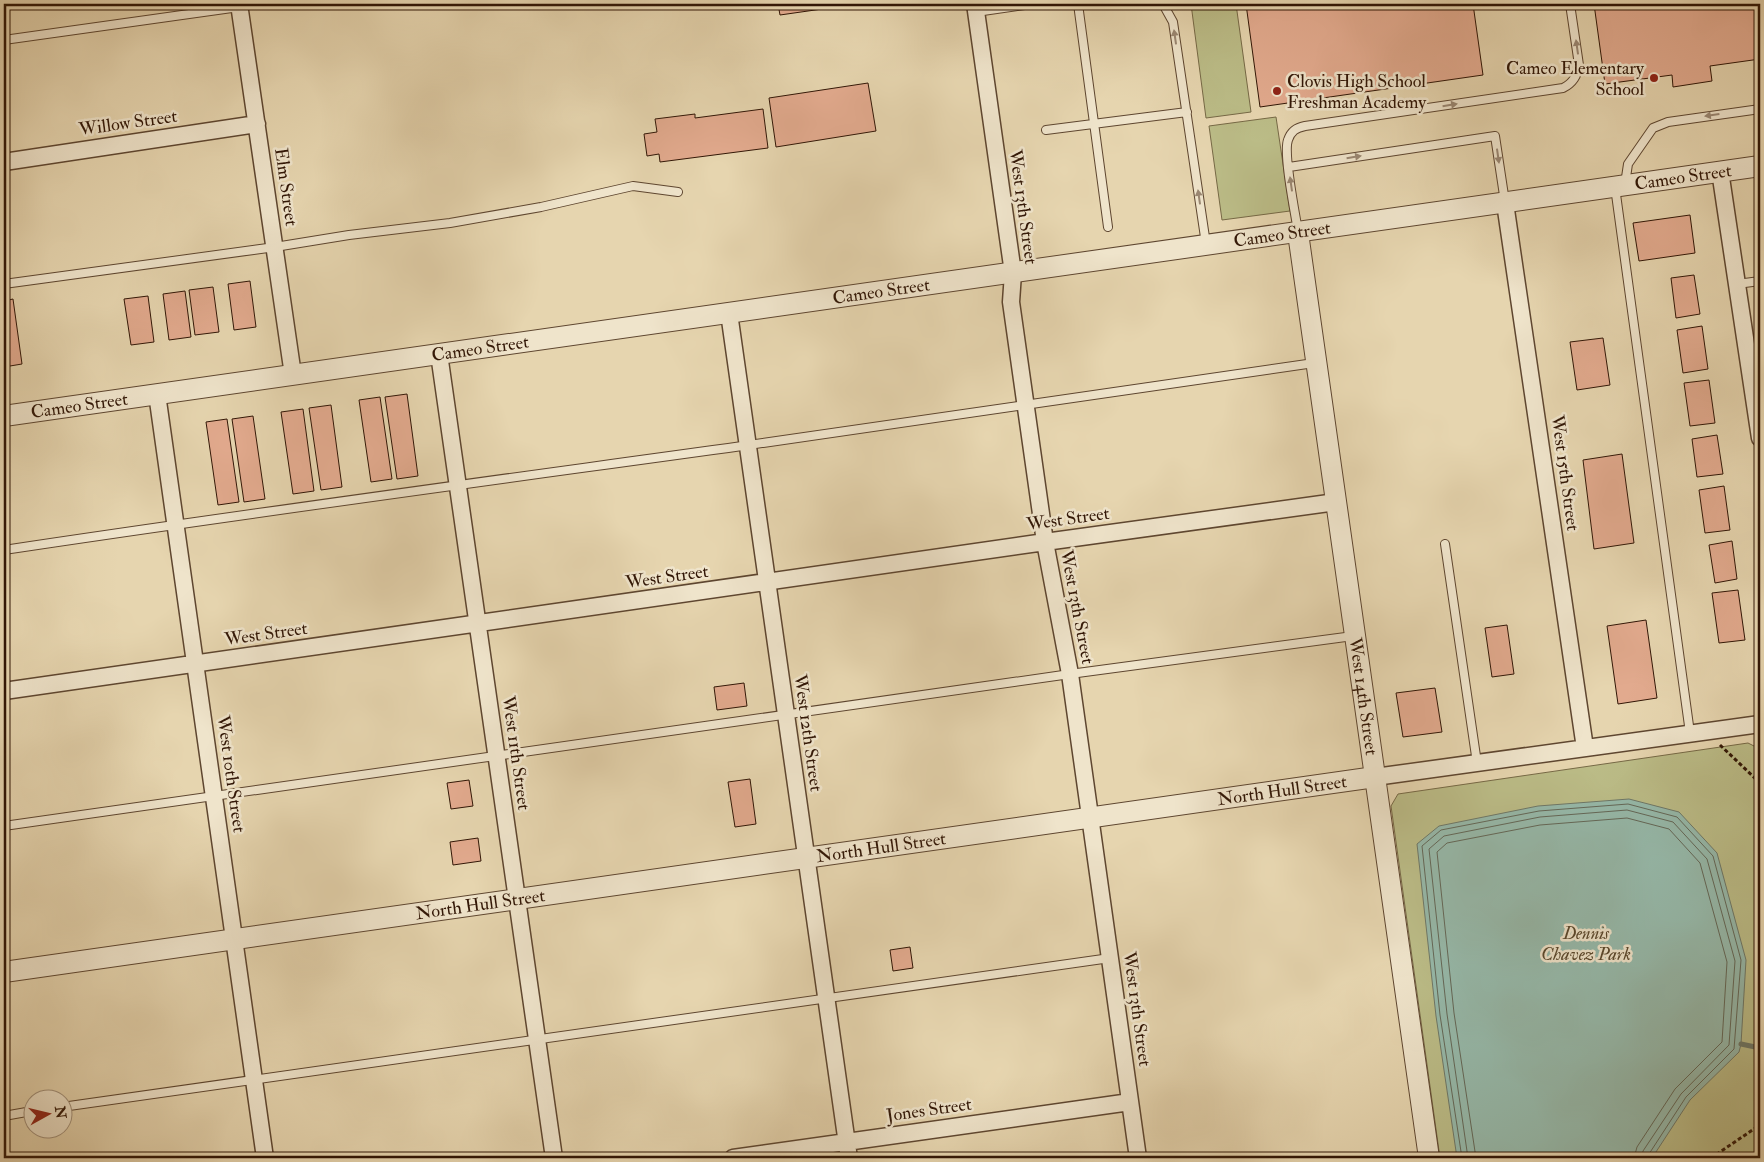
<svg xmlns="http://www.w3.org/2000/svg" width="1764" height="1162" viewBox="0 0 1764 1162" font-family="'IM FELL Double Pica',serif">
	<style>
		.green { fill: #bbbc87; stroke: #766946 }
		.water { fill: #96b9aa; stroke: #6e7868 }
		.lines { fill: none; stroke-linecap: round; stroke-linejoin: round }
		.shore { stroke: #646858; stroke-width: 1 }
		.stream { stroke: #6e7868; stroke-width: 5 }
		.building { fill: #e2aa8e; stroke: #311606 }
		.service-casing { stroke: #5e4630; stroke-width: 10 }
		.minor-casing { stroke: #5e4630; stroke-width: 19 }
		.tertiary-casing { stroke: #5e4630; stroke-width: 22 }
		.path { stroke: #311606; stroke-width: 3; stroke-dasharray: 4 2.5; stroke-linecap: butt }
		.service { stroke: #efe4cb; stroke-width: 8 }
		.minor { stroke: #efe4cb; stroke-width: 16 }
		.tertiary { stroke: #efe4cb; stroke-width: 20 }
		.oneway { fill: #9a8772 }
		.poi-dot { fill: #8f2418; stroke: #efe4cb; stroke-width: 2 }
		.labels { text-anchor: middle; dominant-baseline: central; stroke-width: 5; stroke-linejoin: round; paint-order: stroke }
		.poi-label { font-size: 18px; fill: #311606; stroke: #efe4cb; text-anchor: end }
		.street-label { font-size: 18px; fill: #311606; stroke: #efe4cb }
		.park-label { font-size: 18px; font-style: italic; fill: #5a482d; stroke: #efe4cb }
	</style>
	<rect width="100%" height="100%" fill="#e6d5af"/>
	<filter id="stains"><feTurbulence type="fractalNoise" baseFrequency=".004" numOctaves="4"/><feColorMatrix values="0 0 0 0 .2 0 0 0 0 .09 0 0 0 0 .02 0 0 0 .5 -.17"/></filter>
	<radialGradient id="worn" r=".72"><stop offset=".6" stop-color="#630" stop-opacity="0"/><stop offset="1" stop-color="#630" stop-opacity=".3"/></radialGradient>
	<path class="green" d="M1191,4H1236L1251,112L1206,118Z
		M1276,117L1290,211L1222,220L1209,126Z
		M1748,743L1760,749V1158H1440L1391,806L1398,794Z"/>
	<path class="water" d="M1629,799L1679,812L1717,853L1746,960L1741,1044L1739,1052L1690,1100L1652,1158H1457L1436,1016L1417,844L1439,826L1538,806Z"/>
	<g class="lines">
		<path class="shore" d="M1462,1158L1440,1015L1422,846L1441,830L1539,811L1628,804L1677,817L1713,856L1741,960L1734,1049L1686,1097L1649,1154L1648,1158
			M1468,1158L1447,1014L1429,849L1444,836L1540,817L1627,810L1673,822L1707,859L1735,961L1729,1045L1681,1094L1643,1151L1642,1158
			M1476,1158L1454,1013L1437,852L1447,843L1540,825L1627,818L1669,829L1700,863L1727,962L1722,1042L1675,1089L1637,1147L1634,1158"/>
		<path class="stream" d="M1741,1044L1760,1048"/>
	</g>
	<path class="building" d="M778,4H843V6L780,15Z
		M1246,4H1473L1483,75L1260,107Z
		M1594,4H1760V59L1710,66L1712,81L1673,87L1672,75L1605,84Z
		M868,83L876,131L776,147L769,98Z
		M763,109L768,148L660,162L659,154L647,156L644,134L657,132L655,119L695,114V118Z
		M1690,215L1695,253L1639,261L1633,223Z
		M1694,275L1700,314L1676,318L1671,278Z
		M250,281L256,327L234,330L228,284Z
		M213,287L219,332L195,335L189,290Z
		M185,291L191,337L169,340L163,294Z
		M148,296L154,342L131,345L124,299Z
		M13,299L22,364L4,367V301Z
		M1702,326L1708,369L1683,373L1677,330Z
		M1603,338L1610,385L1577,390L1570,342Z
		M1709,380L1715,423L1690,426L1684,383Z
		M407,394L418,476L397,479L385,397Z
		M380,397L392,479L371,482L359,400Z
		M331,405L342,487L321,490L309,408Z
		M303,409L314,491L293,494L281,412Z
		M253,416L265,499L244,502L232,419Z
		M227,419L239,502L218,505L206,422Z
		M1717,435L1723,474L1697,477L1692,439Z
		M1622,454L1634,543L1594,549L1583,460Z
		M1724,486L1730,530L1705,533L1699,490Z
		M1732,541L1737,579L1715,583L1709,545Z
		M1738,590L1745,640L1719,643L1712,593Z
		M1646,620L1657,698L1618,704L1607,626Z
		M1507,625L1514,674L1492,677L1485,628Z
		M744,683L747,706L717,710L714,687Z
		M1435,688L1442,732L1403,737L1396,693Z
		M750,779L756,824L735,827L728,782Z
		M469,780L473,806L451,809L447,783Z
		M478,838L481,861L453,865L450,842Z
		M910,947L913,968L893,971L890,950Z"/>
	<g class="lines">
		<defs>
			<path id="service" d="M1078,4L1108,227
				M1163,4L1173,22L1206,244
				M976,12L1032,4
				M4,40L239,7
				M1046,130L1187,112
				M1289,167L1495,136L1505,202
				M1625,184L1628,164L1653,128L1668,122L1760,109
				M1615,187L1690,733
				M1298,231C1295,213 1283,153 1288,140C1291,131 1296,128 1305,126L1563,88C1573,83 1577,76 1579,65L1570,4
				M4,284L275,247L349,235L450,223L541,207L633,186L678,192
				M1737,284L1760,281
				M1445,544L1477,763
				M4,550C249,513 496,480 742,446C933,419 1123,390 1314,363
				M4,826L1070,674L1353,636
				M62,1107L1110,958
				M4,1116L32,1111"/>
			<path id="minor" d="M239,4L293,375
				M975,4L1013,273L1011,302L1045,542L1070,674L1138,1158
				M4,162L257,124
				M1720,171L1760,438
				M1505,203L1585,748
				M729,313L849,1158
				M439,354L554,1158
				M157,394L265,1158
				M4,691L1045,542L1336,502
				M1375,777L1760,724
				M733,1158L1130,1102"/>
			<g id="tertiary">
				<path id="s1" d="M1298,233L1429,1158"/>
				<path id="s2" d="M4,416L1760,166"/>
				<path id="s3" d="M4,972L1375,777"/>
			</g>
		</defs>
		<use href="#service" class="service-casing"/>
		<use href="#minor" class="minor-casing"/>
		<use href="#tertiary" class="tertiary-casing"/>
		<path class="path" d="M1720,745L1758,781L1760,800
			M1711,1158L1760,1125"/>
		<use href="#service" class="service"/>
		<use href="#minor" class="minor"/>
		<use href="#tertiary" class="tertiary"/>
	</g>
	<defs><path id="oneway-solid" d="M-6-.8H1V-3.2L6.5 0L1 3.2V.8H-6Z" transform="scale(1.25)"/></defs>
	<g class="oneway">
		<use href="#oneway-solid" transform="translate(1175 37) rotate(-98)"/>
		<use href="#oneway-solid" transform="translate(1577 47) rotate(-98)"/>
		<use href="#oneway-solid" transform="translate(1450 105) rotate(-9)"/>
		<use href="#oneway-solid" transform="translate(1712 115) rotate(172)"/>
		<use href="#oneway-solid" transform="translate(1498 156) rotate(82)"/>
		<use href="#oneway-solid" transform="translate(1354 157) rotate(-9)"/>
		<use href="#oneway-solid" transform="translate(1291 184) rotate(-98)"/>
		<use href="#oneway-solid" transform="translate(1199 197) rotate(-98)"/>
	</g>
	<g class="poi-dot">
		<circle cx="1654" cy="78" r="5"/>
		<circle cx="1277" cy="91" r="5"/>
	</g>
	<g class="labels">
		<g class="poi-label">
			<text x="1644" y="68">Cameo Elementary<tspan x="1644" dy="21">School</tspan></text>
			<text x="1287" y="81" text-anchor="start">Clovis High School<tspan x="1287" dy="21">Freshman Academy</tspan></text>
		</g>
		<g class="street-label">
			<text transform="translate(128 123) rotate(-8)">Willow Street</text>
			<text stroke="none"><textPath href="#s2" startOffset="1696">Cameo Street</textPath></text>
			<text transform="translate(286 187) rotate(82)">Elm Street</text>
			<text transform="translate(1023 207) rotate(82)">West 13th Street</text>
			<text stroke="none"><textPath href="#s2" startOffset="1291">Cameo Street</textPath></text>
			<text stroke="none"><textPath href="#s2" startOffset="886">Cameo Street</textPath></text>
			<text stroke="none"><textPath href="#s2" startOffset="481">Cameo Street</textPath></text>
			<text stroke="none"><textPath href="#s2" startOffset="76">Cameo Street</textPath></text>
			<text transform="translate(1565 473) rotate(82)">West 15th Street</text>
			<text transform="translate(1068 519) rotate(-8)">West Street</text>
			<text transform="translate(667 577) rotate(-8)">West Street</text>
			<text transform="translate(1077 607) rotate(79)">West 13th Street</text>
			<text transform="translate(266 634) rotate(-8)">West Street</text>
			<text stroke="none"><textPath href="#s1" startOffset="468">West 14th Street</textPath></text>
			<text transform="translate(808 733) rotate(82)">West 12th Street</text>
			<text transform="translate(516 753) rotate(82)">West 11th Street</text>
			<text transform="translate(231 774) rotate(82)">West 10th Street</text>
			<text stroke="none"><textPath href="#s3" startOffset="1291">North Hull Street</textPath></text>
			<text stroke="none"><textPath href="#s3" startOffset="886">North Hull Street</textPath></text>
			<text stroke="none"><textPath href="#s3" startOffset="481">North Hull Street</textPath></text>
			<text transform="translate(1137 1009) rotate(82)">West 13th Street</text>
			<text transform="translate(929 1110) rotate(-8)">Jones Street</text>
		</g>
		<g class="park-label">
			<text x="1586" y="933">Dennis<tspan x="1586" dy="21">Chavez Park</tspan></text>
		</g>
	</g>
	<rect width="1764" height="1162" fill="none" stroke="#e6d5af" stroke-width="20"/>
	<rect x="5" y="5" width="1754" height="1152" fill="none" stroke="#311606" stroke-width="2.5"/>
	<rect x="10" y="10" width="1744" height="1142" fill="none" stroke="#311606"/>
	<g transform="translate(48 1114) rotate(82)"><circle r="24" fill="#efe4cb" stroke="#a3927c"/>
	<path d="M0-4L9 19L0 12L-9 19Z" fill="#8f2418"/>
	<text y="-8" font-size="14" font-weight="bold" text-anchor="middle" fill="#311606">N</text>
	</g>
	<rect width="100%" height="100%" filter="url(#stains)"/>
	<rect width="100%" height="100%" fill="url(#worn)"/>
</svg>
